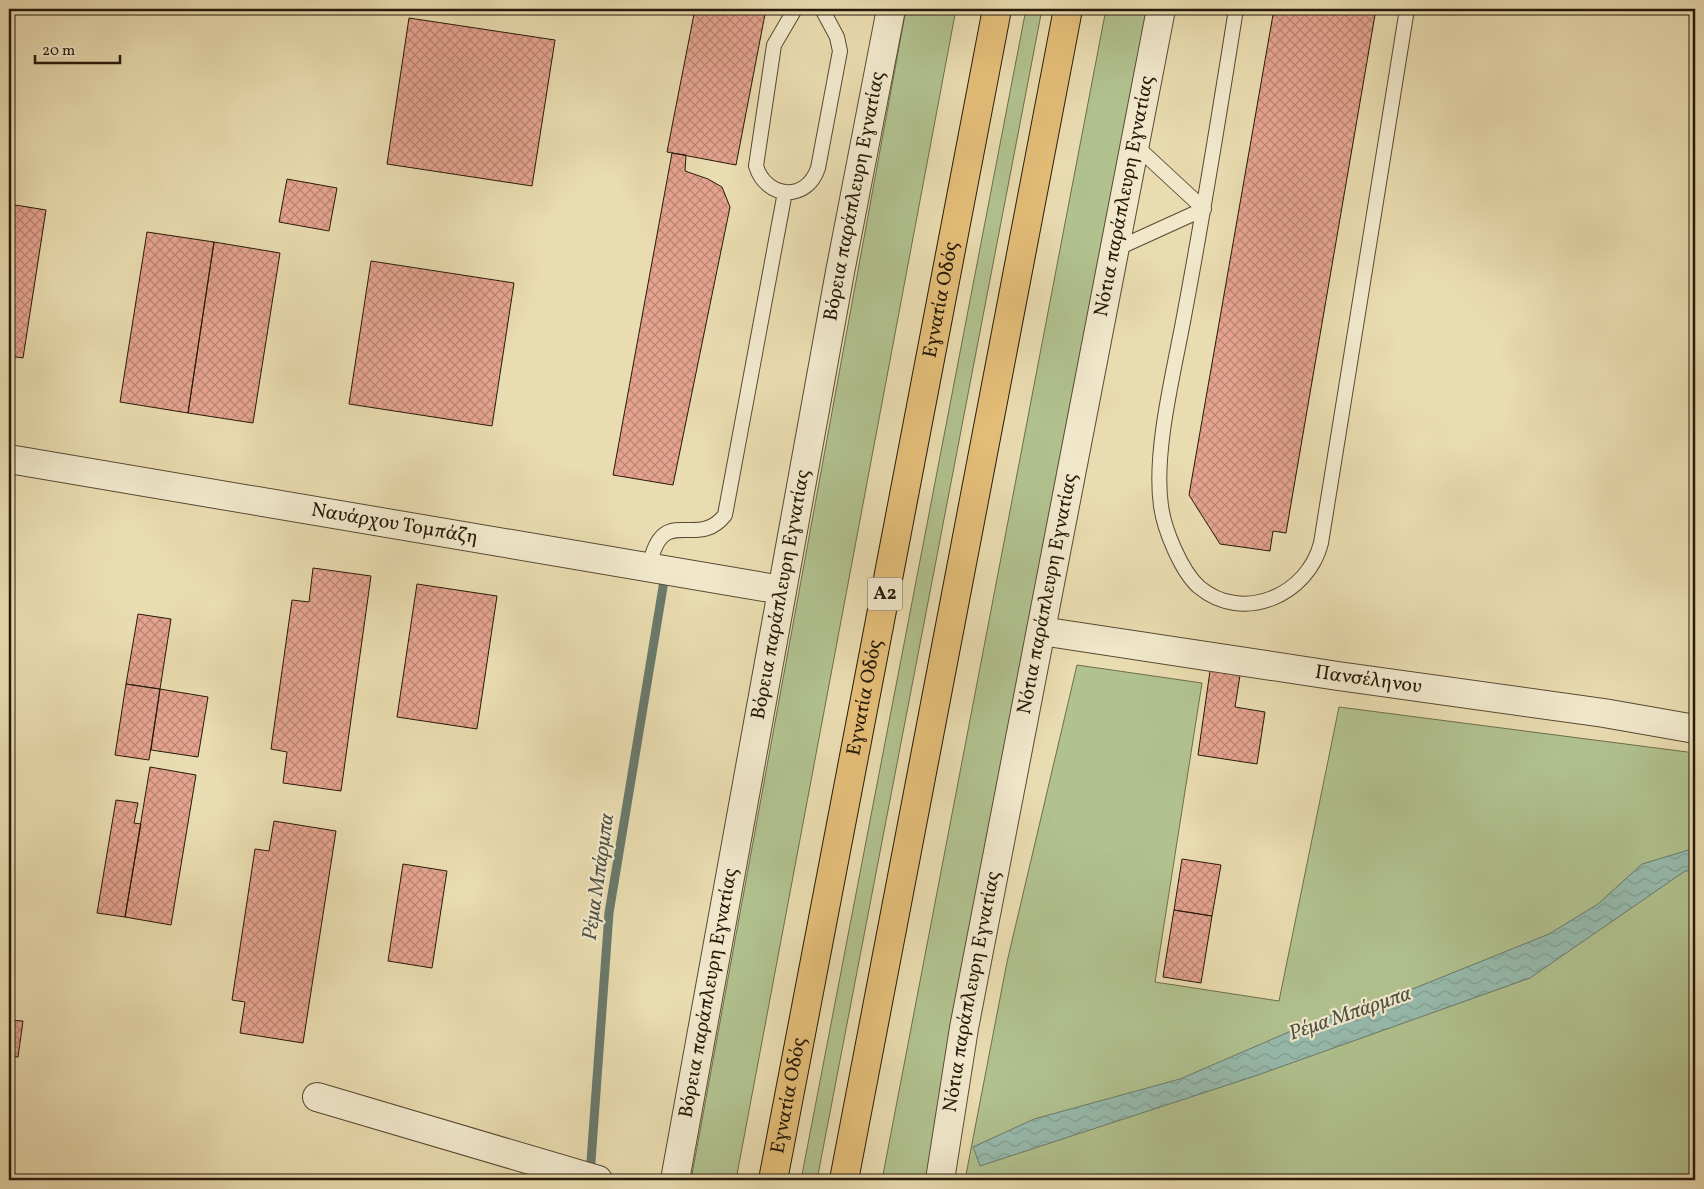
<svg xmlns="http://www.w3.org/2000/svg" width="1704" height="1189" viewBox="0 0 1704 1189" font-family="Vollkorn,serif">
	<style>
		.green { fill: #b1c28f; stroke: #6c6e4c }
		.water { fill: url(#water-waves); stroke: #6a7a6c }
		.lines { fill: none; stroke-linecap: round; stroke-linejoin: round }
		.stream { stroke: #6a7a6c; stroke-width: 9 }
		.building { fill: url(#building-cross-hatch); stroke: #271909 }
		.service-casing { stroke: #584a33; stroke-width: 16 }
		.minor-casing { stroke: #584a33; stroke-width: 30 }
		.tertiary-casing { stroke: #584a33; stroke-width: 30 }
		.motorway-casing { stroke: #271909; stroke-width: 30 }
		.service { stroke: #f1e8cc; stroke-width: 14 }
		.minor { stroke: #f1e8cc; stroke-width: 28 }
		.tertiary { stroke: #f1e8cc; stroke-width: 28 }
		.motorway { stroke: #e4be78; stroke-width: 28 }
		.labels { text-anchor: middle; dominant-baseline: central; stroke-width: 4.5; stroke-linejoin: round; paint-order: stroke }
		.shield { fill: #f1e8cc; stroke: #645744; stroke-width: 1 }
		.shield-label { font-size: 19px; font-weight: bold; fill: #271909 }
		.street-label { font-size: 20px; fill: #271909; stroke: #f1e8cc }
		.water-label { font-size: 21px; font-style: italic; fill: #4e5243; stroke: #f1e8cc }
	</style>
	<defs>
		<pattern id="water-waves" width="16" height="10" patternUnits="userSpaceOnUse" patternTransform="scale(1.25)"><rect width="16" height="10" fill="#97bbae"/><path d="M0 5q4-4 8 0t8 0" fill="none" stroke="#82a094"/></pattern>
		<pattern id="building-cross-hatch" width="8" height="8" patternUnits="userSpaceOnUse" patternTransform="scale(1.25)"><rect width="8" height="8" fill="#e6a490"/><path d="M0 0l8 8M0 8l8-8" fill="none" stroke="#ba8574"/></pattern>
	</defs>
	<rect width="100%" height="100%" fill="#e9dcb0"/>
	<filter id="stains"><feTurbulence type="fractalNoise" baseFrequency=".004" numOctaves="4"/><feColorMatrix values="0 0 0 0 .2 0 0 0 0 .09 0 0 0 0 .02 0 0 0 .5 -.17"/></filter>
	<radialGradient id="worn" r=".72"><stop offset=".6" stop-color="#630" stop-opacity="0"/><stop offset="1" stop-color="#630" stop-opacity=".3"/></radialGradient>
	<path class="green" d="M906,9H956L736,1180H691Z
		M1026,9H1042L817,1180H801Z
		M1106,9H1153L932,1180H882Z
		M1077,665L1202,683L1155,982L1279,1001L1339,707L1695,753V1180H965L1007,962Z"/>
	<path class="water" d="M1695,848V870L1685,871L1530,978L1255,1076L980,1166L973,1147L1034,1119L1180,1079L1312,1022L1415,988L1549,934L1598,904L1642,864Z"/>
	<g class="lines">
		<path class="stream" d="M590,1175L609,913L664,581"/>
	</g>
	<path class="building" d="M695,9H766L736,165L667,152Z
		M1274,9H1376L1286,533L1273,531L1270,551L1220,544L1189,495Z
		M409,18L555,40L532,186L387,164Z
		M672,153L686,155L685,171L708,179L722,187L730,207L673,485L613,475Z
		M287,179L337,188L329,231L279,222Z
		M9,204L46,210L23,358L9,356Z
		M147,232L214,242L188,413L120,402Z
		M214,242L280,253L253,423L188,413Z
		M371,261L514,283L492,426L349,404Z
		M313,568L371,576L341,791L283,783L287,752L271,749L292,600L309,602Z
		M417,584L497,596L477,729L397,717Z
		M138,614L171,619L160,689L126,684Z
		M1211,664L1241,669L1235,707L1265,712L1257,764L1198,755Z
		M126,684L160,689L149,760L115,755Z
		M160,689L208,697L198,757L151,750Z
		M150,767L196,775L171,925L125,917Z
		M116,800L138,803L134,823L141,824L125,917L97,913Z
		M274,821L336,831L303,1043L240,1033L245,1002L232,1000L255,849L269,851Z
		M1182,859L1221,865L1212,916L1174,910Z
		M403,864L447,871L432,968L388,961Z
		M1174,910L1212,916L1201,983L1163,977Z
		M9,1020L23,1021L18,1057L9,1056Z"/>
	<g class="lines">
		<defs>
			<path id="service" d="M795,9L774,45L756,166C766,199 807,202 818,168L840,51L837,37L822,9
				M1236,9C1220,110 1204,210 1185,311C1175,368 1153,450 1161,506C1164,529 1181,571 1199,587C1243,624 1308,595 1321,543L1407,9
				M1116,249L1204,209L1136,146
				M649,568C662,500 696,552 725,515L785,192"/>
			<g id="minor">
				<path id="s1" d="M9,459L782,590"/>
				<path id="s2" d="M1041,631L1338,676L1604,713L1695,729"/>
				<path d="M317,1097L598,1180"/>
			</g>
			<g id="tertiary">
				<path id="s3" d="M675,1180L840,272L891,9"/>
				<path id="s4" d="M940,1180L964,1028L1161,9"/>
			</g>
			<g id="motorway">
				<path id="s5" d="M773,1180L997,9"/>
				<path d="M844,1180L1068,9"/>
			</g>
		</defs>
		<use href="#service" class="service-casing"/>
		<use href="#minor" class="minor-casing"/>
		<use href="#tertiary" class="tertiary-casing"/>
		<use href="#motorway" class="motorway-casing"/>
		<use href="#service" class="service"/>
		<use href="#minor" class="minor"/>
		<use href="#tertiary" class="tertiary"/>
		<use href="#motorway" class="motorway"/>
	</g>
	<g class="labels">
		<rect class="shield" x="867.5" y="577.5" width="35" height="33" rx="4"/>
		<g class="shield-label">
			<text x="885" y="594">Α2</text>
		</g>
		<g class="street-label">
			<text stroke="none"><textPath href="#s3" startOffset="1000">Βόρεια παράπλευρη Εγνατίας</textPath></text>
			<text stroke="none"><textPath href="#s4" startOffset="1001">Νότια παράπλευρη Εγνατίας</textPath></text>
			<text stroke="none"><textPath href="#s5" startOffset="896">Εγνατία Οδός</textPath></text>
			<text stroke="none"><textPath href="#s1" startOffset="391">Ναυάρχου Τομπάζη</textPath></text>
			<text stroke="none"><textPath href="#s3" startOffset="595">Βόρεια παράπλευρη Εγνατίας</textPath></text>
			<text stroke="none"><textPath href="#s4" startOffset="596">Νότια παράπλευρη Εγνατίας</textPath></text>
			<text stroke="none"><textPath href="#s2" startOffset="331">Πανσέληνου</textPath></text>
			<text stroke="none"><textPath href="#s5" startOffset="491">Εγνατία Οδός</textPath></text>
			<text stroke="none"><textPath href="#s4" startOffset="191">Νότια παράπλευρη Εγνατίας</textPath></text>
			<text stroke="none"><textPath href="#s3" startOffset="190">Βόρεια παράπλευρη Εγνατίας</textPath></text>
			<text stroke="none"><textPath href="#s5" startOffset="86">Εγνατία Οδός</textPath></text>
		</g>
		<g class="water-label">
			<text transform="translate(599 877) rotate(-82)">Ρέμα Μπάρμπα</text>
			<text transform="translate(1350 1014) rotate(-19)">Ρέμα Μπάρμπα</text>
		</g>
	</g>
	<rect width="1704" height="1189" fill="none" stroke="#e9dcb0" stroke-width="30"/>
	<rect x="10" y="10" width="1684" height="1169" fill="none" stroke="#271909" stroke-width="2.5"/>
	<rect x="15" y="15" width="1674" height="1159" fill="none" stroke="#271909"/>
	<path d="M35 55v8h85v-8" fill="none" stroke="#271909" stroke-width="2.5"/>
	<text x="42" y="55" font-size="15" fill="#271909" stroke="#f1e8cc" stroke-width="4" paint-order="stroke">20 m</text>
	<rect width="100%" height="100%" filter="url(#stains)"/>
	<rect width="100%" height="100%" fill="url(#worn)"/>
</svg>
